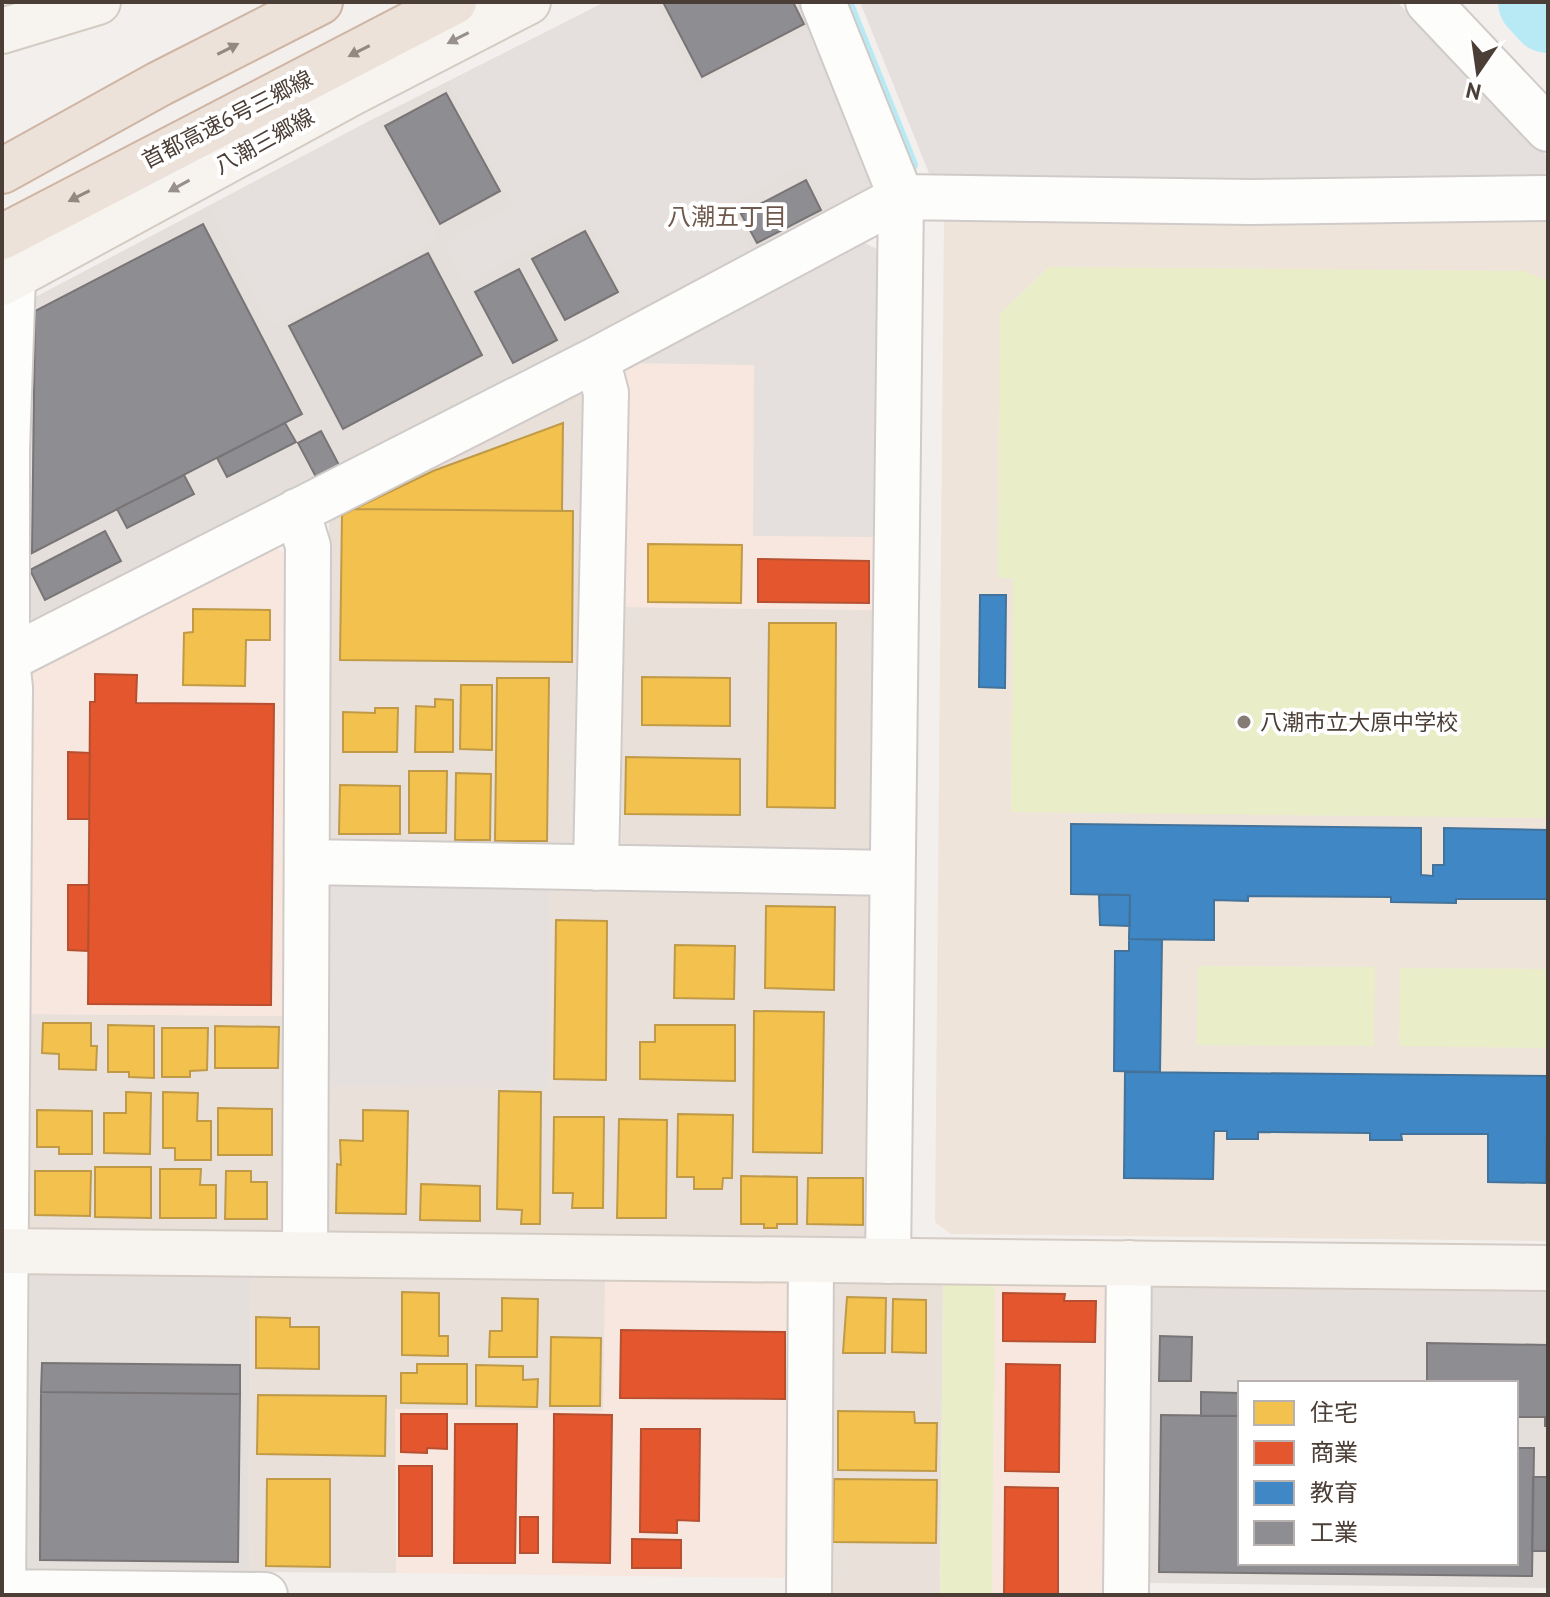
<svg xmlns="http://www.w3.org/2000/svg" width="1550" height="1597" viewBox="0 0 1550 1597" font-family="'PT Sans','Noto Sans JP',sans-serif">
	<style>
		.residential { fill: #e8e0d9 }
		.commercial { fill: #f7e7de }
		.industrial { fill: #e5dfdb; fill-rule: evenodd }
		.education { fill: #eee4da }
		.garden { fill: #e9eec9 }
		.parking { fill: #e5e0dd }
		.homes { fill: #f2c14e; stroke: #c09a47; stroke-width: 2 }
		.shops { fill: #e4572e; stroke: #b65030; stroke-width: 2 }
		.schools { fill: #3f88c5; stroke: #43729a; stroke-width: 2 }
		.industry { fill: #8d8d92; stroke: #797576; stroke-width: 2 }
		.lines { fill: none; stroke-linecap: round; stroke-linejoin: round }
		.stream { stroke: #b8eaf5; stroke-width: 12 }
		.river { stroke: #b8eaf5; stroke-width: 76 }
		.street-casing { stroke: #d0cbc8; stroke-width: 48 }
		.secondary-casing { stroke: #d4ccc3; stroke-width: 48 }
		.highway-casing { stroke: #ceb5a4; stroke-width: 48 }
		.street { stroke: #fdfdfc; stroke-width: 44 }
		.secondary { stroke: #f7f4f0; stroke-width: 44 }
		.highway { stroke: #ede2da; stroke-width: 44 }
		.oneway { fill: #98908a }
		.oneway2 { fill: #948880 }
		.poi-dot { fill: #867c76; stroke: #fff; stroke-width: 3 }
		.labels { text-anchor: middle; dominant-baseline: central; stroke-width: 8; stroke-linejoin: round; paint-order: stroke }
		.street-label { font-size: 22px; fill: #4b3e36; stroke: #fff }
		.poi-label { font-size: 22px; fill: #4b3e36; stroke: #fff; text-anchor: start }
		.neighbourhood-label { font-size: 24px; fill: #6f594c; stroke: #fff }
	</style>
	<rect width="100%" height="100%" fill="#f3efec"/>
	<path class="residential" d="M570,389L589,398L584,846L326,843L329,515Z
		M624,607L880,610L877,849L621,847Z
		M549,886L877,891L873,1238L322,1231L323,1085Z
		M30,1014L287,1016L285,1231L28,1228Z
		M251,1275L605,1280L604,1411L396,1409V1573L249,1572Z
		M829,1282L943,1284L940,1595H826Z"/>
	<path class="commercial" d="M859,240L880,610L624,607L626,363Z
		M270,546L292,556L287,1016L30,1014L33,671Z
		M605,1280L792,1282L789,1578L396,1573L395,1409L603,1411Z
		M995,1284L1112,1286L1108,1595H992Z"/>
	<path class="industrial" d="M605,2H807L880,184L38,623L21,612L26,302L375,118Z
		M26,1273L251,1275L249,1572L24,1570Z
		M1150,1286L1548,1291V1588L1147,1583ZM1240,1383H1516V1563H1240Z"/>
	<path class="education" d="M944,220L1548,222V1241L951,1234L935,1222Z"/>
	<path class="garden" d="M1049,267L1525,271L1548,281V818L1011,812L1013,578H998L1000,314Z
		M1198,966L1375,967L1374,1046L1197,1045Z
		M1400,968L1548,969V1048L1399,1046Z
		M943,1284H995L992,1595H940Z"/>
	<path class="parking" d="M605,2H654L697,85L816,25L880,184L830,210L805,165L728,205L752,251L636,313L587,221L464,284L444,243L513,204L449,82Z
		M860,2H1397L1548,157V166L1542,181L931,178Z
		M375,118L439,239L271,326L209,208Z
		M859,240L883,252L880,537L753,536L754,365L626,363Z
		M325,884L549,886L547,1088L323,1085Z"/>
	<path class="homes" d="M563,423L562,511L354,509L433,471Z
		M354,509L573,511L572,662L340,660L342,515Z
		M648,544L742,545L741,603L648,602Z
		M193,609L270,610V640H246L245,686L183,685L184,633L193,632Z
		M769,623H836L835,808L767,807Z
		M642,677L730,678V726L642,725Z
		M497,678H549L547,841H495Z
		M461,685H492V750L460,749Z
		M435,699L453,700V752H415L416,706L435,707Z
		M375,708H398L397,752H343V712L375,713Z
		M626,757L740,759V815L625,814Z
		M409,771H447L446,833H409Z
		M456,773L491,774L490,840H455Z
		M340,785L400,786V834H339Z
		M766,906L835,907L834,990L765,988Z
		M556,920L607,921L606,1080L554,1079Z
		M675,945L735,946L734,999L674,998Z
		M754,1011L824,1012L822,1153L753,1152Z
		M43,1023H91V1046H97L96,1070L59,1069V1054L42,1053Z
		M108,1025L154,1026V1078L129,1077V1072H108Z
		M655,1025H735V1081L640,1079V1042H655Z
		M215,1026L279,1027L278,1068H215Z
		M162,1028H208L207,1070L190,1071V1077H162Z
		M499,1091L541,1092L540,1224H521L522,1210L497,1209Z
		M126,1092L151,1093L150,1154L104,1153V1113H126Z
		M163,1092L198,1093L197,1121H211V1160H175V1148H163Z
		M218,1108L272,1109V1155H218Z
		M37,1110L92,1111V1154H59V1147H37Z
		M363,1110L408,1111L406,1214L336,1213L337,1164L341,1165L340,1140L363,1141Z
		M678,1114L733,1115L732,1178H723L722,1189H694V1177H677Z
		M554,1117H604L603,1208H572L573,1193H553Z
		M619,1119L667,1120L666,1218H617Z
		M95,1167H151V1218L95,1217Z
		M160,1169H201L200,1185H216V1218H160Z
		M35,1171H91L90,1216L35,1215Z
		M226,1171H251V1182H267V1219H225Z
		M741,1176L797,1177V1224H777V1228H764V1224H741Z
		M808,1178H863V1225L807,1224Z
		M421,1184L480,1186V1221L420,1220Z
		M402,1292L439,1293V1336H448V1356L402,1355Z
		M847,1297L886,1298L885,1353H843Z
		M502,1298L538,1299L537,1357H489L490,1331H502Z
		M893,1299L926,1300V1353L892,1352Z
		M256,1317L290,1318V1327H319V1369L256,1368Z
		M551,1337L601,1338L600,1406H550Z
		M417,1364H467V1404L401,1403V1373H417Z
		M476,1365L523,1366V1380L538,1379L537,1407L476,1406Z
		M258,1395L386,1396L385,1456L257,1454Z
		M838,1411L914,1412L915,1423H937L936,1471L838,1470Z
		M267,1479H330V1567L266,1566Z
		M834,1479L937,1480L936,1543L833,1542Z"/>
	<path class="shops" d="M758,559L869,561V603L758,602Z
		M95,674L137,675L136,703L274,704L271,1005L88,1004L90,702H95Z
		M68,752L90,753L89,819H68Z
		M68,885H89L88,951L68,950Z
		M1003,1293L1065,1294L1064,1301H1096L1095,1342L1003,1341Z
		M621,1330L785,1332V1399L620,1398Z
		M1006,1364L1060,1365L1059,1472L1005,1471Z
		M401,1414H447V1449L427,1448V1453L401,1452Z
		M554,1414L612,1415L610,1563L553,1562Z
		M455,1424H517L515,1563H454Z
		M641,1429H700L699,1521L677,1520V1533L640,1532Z
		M399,1466H432V1556H399Z
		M1005,1487L1058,1488V1595H1004Z
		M520,1517H538V1553H520Z
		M632,1539L681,1540V1568H632Z"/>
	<path class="schools" d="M980,595H1006L1005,688L979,687Z
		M1071,824L1421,828V875L1433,876V865H1444V828L1548,830V899H1456V903L1391,902V897L1248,896V901L1214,900V940L1129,939L1130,895L1071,894Z
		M1099,895H1130V926L1100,925Z
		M1129,939L1162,940L1160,1072L1114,1071L1115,951H1129Z
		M1125,1072L1548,1076L1546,1183L1488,1182V1134H1401L1402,1140H1370V1133L1258,1132V1139H1227V1131H1214L1213,1179L1124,1178Z"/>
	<path class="industry" d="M663,2H793L804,24L702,77Z
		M446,93L500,191L440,224L385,126Z
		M806,180L821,210L757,243L741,214Z
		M203,224L302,414L32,553L35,311Z
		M585,231L618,292L565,320L532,259Z
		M428,253L482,355L343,429L289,326Z
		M519,269L557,340L513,363L475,292Z
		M285,423L296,442L227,477L217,458Z
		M321,431L339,465L316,477L298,443Z
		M184,475L194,494L127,528L117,509Z
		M105,531L121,561L45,600L30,570Z
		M1160,1336L1192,1337L1191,1381H1159Z
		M1427,1343L1548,1345V1426H1545V1417H1516V1383H1427Z
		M42,1363L240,1365V1394L41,1392Z
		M41,1392L240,1394L238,1562L40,1560Z
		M1201,1392L1240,1393V1416H1201Z
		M1161,1415L1240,1416V1563H1516V1448H1534L1532,1576L1159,1572Z
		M1533,1477H1548V1551H1532Z"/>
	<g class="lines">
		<path class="stream" d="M847,2L912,165"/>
		<path class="river" d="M1536,2L1548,15"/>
		<defs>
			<path id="street" d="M823,2L901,197L888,1261
				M1428,2L1548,129
				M297,511L308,546L305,1254
				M2,662L597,359L901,197L1249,202L1548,198
				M308,862L891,873
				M596,868L606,393L597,359
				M3,1592L265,1595
				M3,1595L10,688L7,659V450L13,277
				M809,1595L811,1260
				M1126,1595L1129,1263"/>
			<path id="secondary" d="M2,31L98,2
				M2,283L350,94L528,2
				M2,1251L1548,1268"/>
			<path id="highway" d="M2,171L159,84L320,2
				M2,237L454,2"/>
		</defs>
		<use href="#street" class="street-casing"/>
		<use href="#secondary" class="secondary-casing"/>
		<use href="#highway" class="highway-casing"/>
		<use href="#street" class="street"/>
		<use href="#secondary" class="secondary"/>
		<use href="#highway" class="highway"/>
	</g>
	<defs><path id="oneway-solid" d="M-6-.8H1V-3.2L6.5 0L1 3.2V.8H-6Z" transform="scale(2)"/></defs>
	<g class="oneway">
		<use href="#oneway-solid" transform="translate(458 38) rotate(153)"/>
		<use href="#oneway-solid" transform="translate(179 186) rotate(151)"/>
	</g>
	<g class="oneway2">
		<use href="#oneway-solid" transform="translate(228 49) rotate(-27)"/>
		<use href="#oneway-solid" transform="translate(359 51) rotate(153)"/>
		<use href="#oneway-solid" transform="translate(79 196) rotate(153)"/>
	</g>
	<circle class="poi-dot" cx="1244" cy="722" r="8"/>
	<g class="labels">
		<g class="street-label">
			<text transform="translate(227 119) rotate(-27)">首都高速6号三郷線</text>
			<text transform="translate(264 141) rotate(-29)">八潮三郷線</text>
		</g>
		<g class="poi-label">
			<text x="1260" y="722">八潮市立大原中学校</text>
		</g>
		<g class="neighbourhood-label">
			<text x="727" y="216">八潮五丁目</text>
		</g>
	</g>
	<rect width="1550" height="1597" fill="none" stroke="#4b3e36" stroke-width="8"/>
	<rect x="1238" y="1381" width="280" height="184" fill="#ffffff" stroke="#b7b2af" stroke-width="2"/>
	<rect x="1254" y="1401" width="40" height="24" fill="#f2c14e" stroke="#b7b2af" stroke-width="2"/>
	<text x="1310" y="1421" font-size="24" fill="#4b3e36">住宅</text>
	<rect x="1254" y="1441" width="40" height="24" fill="#e4572e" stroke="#b7b2af" stroke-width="2"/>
	<text x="1310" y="1461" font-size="24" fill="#4b3e36">商業</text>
	<rect x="1254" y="1481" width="40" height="24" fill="#3f88c5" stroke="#b7b2af" stroke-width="2"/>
	<text x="1310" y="1501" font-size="24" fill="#4b3e36">教育</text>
	<rect x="1254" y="1521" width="40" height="24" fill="#8d8d92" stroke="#b7b2af" stroke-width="2"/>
	<text x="1310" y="1541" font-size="24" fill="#4b3e36">工業</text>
	<g transform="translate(1478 72) rotate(193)" stroke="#ffffff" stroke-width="6" paint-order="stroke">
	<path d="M0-6L14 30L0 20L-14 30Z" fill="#4b3e36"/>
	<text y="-12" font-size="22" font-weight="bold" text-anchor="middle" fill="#4b3e36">N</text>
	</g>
</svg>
